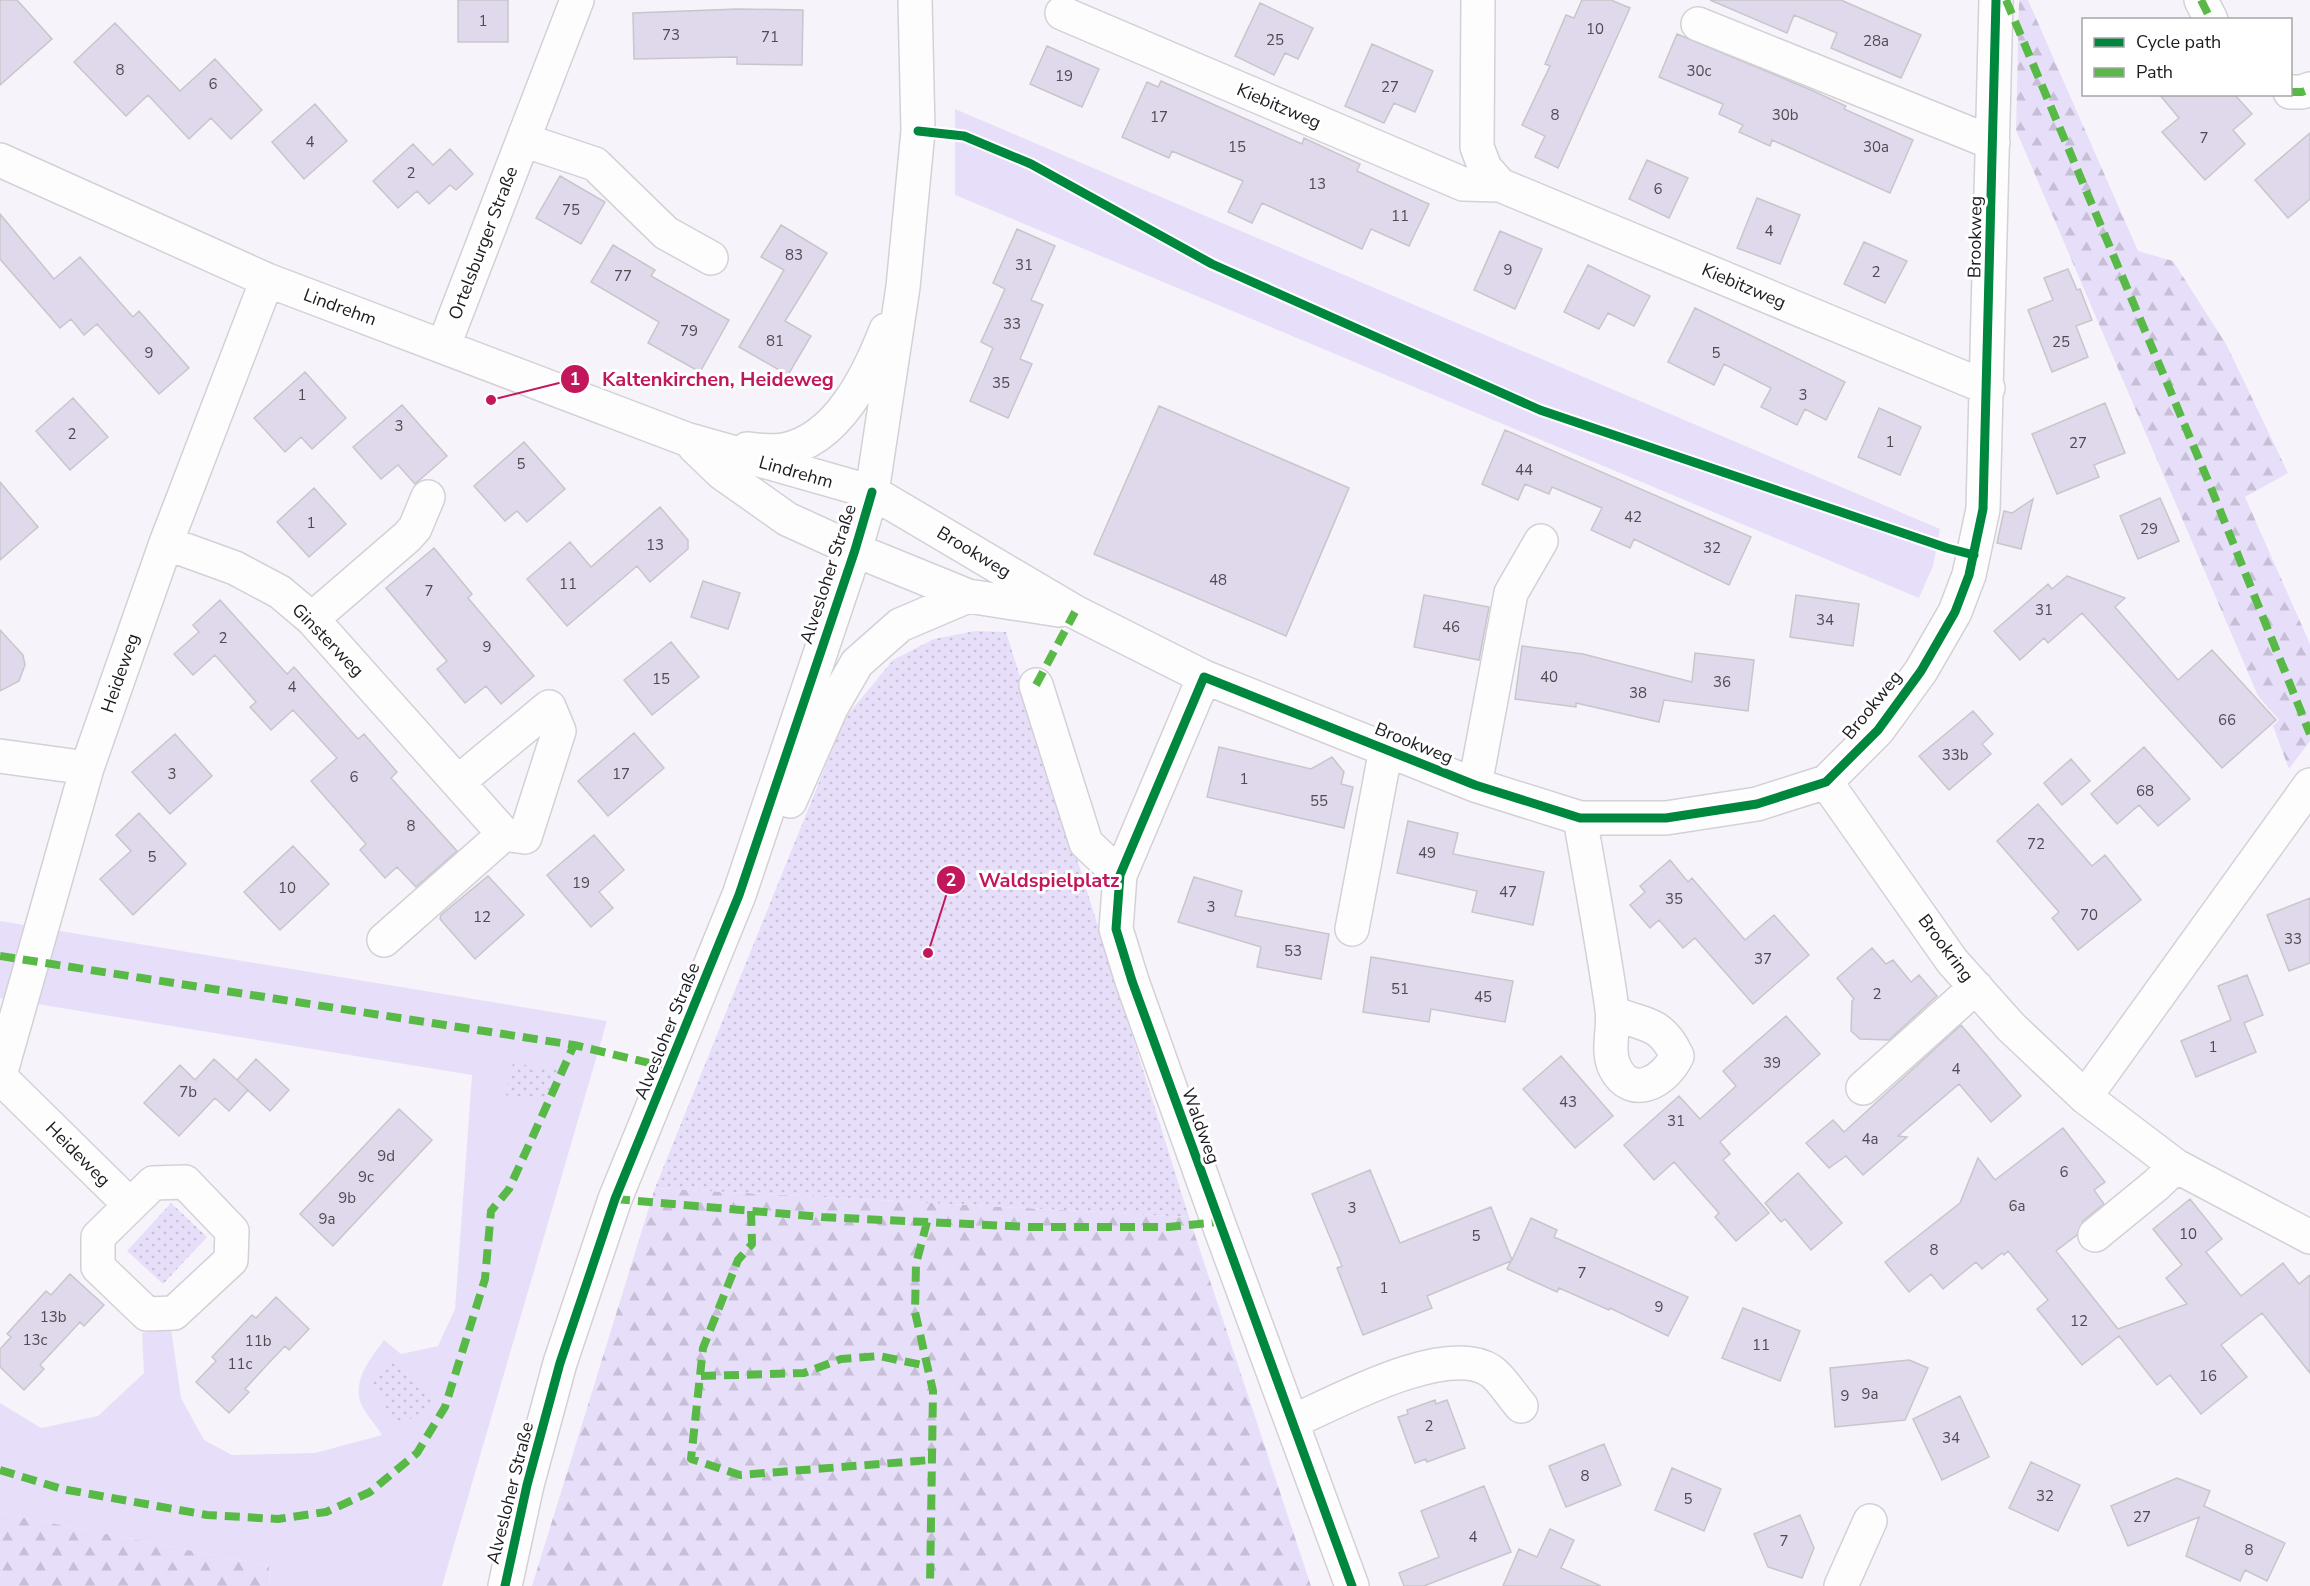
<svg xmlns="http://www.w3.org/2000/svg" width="2310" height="1586" viewBox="0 0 2310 1586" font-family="'Nunito Sans',sans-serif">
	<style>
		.grass { fill: #e7dff9 }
		.forest { fill: url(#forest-firs) }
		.park { fill: url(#park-dots) }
		.building { fill: #dfd9eb; stroke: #c7c6cb; stroke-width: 1.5 }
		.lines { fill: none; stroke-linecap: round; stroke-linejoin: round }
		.minor-casing { stroke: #d3d1d6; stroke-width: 36 }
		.minor { stroke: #fefdfe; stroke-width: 33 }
		.quiet { stroke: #58b947; stroke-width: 8; stroke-dasharray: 15 8; stroke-linecap: butt }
		.cycleway-casing { stroke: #fff; stroke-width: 13 }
		.cycleway { stroke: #00873e; stroke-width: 9 }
		.labels { text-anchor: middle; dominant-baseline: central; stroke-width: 6; stroke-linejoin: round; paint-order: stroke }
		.number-label { font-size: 15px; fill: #4e4b54 }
		.street-label { font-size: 18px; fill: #1d1c21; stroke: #fff }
		.leader { fill: none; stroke: #c2185b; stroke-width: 2 }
		.callout-dot { fill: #c2185b; stroke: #fff; stroke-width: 2 }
		.mark-label { font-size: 18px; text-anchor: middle; font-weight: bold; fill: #fff }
		.callout-label { font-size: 20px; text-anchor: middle; font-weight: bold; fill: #c2185b; stroke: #fff; stroke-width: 6; stroke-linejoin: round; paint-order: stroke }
	</style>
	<defs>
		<pattern id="forest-firs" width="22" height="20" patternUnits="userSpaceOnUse" patternTransform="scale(1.5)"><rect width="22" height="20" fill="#e7dff9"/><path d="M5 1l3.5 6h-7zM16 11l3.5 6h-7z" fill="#c6bfd5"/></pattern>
		<pattern id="park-dots" width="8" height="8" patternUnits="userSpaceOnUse" patternTransform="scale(1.5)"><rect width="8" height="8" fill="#e7dff9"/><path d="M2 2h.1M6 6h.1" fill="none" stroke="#c6bfd5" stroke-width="1.8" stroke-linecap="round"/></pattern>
	</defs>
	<rect width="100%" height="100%" fill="#f6f4fa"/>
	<path class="grass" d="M955,109L1940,529L1933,566L1919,598L955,195Z
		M0,921L607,1021L442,1586H270L269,1566L0,1513V1403L41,1428L98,1416L144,1373L142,1333L171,1329L181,1398L204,1440L232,1455L315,1453L382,1435C376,1425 366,1415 361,1404C352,1380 371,1358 384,1340L401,1354L438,1346L455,1309L472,1075L0,998Z"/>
	<path class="forest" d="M2019,0H2028L2138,251L2173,261L2226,344L2288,473L2245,497L2310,644V741L2289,769L2273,726L2279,720L2258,696L2016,130Z
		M655,1188L1189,1217L1311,1586H532Z
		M0,1513L269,1566L270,1586H0Z"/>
	<path class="park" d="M975,631L1006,632L1189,1217L655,1188L845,718L893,660L934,639Z
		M513,1063L558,1070L544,1101L505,1095Z
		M171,1203L207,1237L163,1284L127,1251Z
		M392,1362L437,1404L396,1427L371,1379Z"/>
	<path class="building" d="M0,0H17L52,39L0,85Z
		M458,0H508V42H458Z
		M1582,0H1611L1630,8L1558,168L1535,157L1545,136L1522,125L1550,66L1545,64L1566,15L1574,18Z
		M1710,0H1841L1921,35L1901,78L1831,48L1837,33L1794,15L1787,33Z
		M1260,3L1313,28L1298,59L1285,53L1274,75L1235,56Z
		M738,9L803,10L802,65L737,64V57L634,59L633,13Z
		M115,23L180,91L215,59L262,110L231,139L211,118L189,139L148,95L126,116L74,62Z
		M1677,34L1811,90L1846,106L1844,109L1913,140L1890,193L1772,140L1770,146L1739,132L1743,125L1719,114L1723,104L1659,77Z
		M1372,44L1433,71L1415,112L1394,103L1384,123L1345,106Z
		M1047,46L1099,69L1082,107L1030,84Z
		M1161,81L1302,144L1304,138L1360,164L1357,171L1429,204L1409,246L1371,229L1362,249L1262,203L1252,223L1228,212L1243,181L1172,151L1169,158L1122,137L1147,82L1158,87Z
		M2159,94H2234L2252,114L2233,130L2245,144L2205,180L2162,132L2179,118Z
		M315,104L347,141L304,179L272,142Z
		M2310,133V199L2288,218L2255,180Z
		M413,144L433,165L450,149L473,174L456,190L450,185L429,204L417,191L398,208L373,181Z
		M1647,160L1688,178L1669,218L1629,199Z
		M560,176L605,202L581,244L536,218Z
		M1757,198L1800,215L1780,264L1737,248Z
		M0,214L54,279L80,257L133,317L139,311L189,368L159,394L97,324L84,335L71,319L60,328L0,259Z
		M781,225L827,253L785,321L811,336L788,375L739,347L784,270L761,257Z
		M1017,229L1055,246L1031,300L1043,305L1020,359L1032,364L1008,418L970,401L993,348L981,342L1005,289L993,283Z
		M1500,231L1542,249L1515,309L1474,290Z
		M1864,242L1907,261L1885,303L1844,284Z
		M613,245L655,270L651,276L729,320L700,372L648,343L659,322L591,282Z
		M1588,265L1650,296L1634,326L1608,313L1599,329L1564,312Z
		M2068,269L2077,290L2080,289L2092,320L2076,326L2088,357L2052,372L2028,310L2053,300L2044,278Z
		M1695,308L1845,382L1826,420L1805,409L1797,425L1761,407L1771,388L1724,364L1714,385L1668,362Z
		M305,372L346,418L312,449L301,437L285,452L254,418Z
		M73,398L108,437L70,470L36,431Z
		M2105,403L2125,453L2094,465L2099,477L2057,494L2032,434Z
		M402,405L447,456L415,484L398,465L381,479L353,447Z
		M1159,406L1349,488L1286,636L1094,554Z
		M1879,408L1921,427L1900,475L1858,457Z
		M1505,430L1751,537L1729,585L1634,539L1630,548L1591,530L1602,508L1552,487L1549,494L1525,484L1518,500L1482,484Z
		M524,442L565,489L527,522L517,511L505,521L474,486Z
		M0,482L38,527L0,560Z
		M314,488L346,524L309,557L277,522Z
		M2160,498L2179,541L2138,559L2120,516Z
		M2033,499L2021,549L1997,543L2004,511L2012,513Z
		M660,507L688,540V549L650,582L637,566L567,626L527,579L570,542L591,567Z
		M434,548L472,594L468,598L534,676L501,704L486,686L465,703L437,669L447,661L386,588Z
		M2067,576L2125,598L2115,607L2178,680L2212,650L2276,720L2222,768L2082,613L2048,643L2044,638L2020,660L1994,631L2048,584L2052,589Z
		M703,581L740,593L728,629L691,617Z
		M1424,595L1489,607L1479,660L1414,647Z
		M1796,595L1859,604L1853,646L1790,637Z
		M220,600L287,674L294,667L358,739L364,734L397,772L391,778L457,851L416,887L397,867L385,878L360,850L366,844L311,781L337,758L293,710L271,730L250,707L256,702L215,655L193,675L174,654L199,632L193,625Z
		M0,630L23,655L25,665L19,681L0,691Z
		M671,642L699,677L652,715L624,680Z
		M1522,646L1583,654L1692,682L1695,653L1754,660L1748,711L1664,700L1659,722L1576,703V707L1515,699Z
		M1973,711L1993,734L1982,744L1991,754L1949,790L1919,756Z
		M634,733L664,768L608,816L578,781Z
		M175,734L212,776L170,814L132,772Z
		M1219,747L1311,769L1332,757L1344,772L1341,784L1353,787L1344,828L1207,797Z
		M2144,747L2190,799L2158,826L2139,805L2117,824L2091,794Z
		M2071,759L2090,781L2062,805L2044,783Z
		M2038,804L2092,866L2105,855L2141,900L2078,950L2052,918L2059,912L1997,841Z
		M139,813L186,864L133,915L100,879L131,851L116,835Z
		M1408,821L1458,833L1453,854L1544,872L1533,925L1472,912L1477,891L1397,873Z
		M594,835L624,870L599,892L613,908L591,927L547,875Z
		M293,846L329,884L280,930L244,892Z
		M1670,860L1688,882L1692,878L1745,940L1774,915L1809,955L1753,1004L1695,938L1683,948L1659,920L1650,928L1630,905L1645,892L1640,886Z
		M488,876L524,915L475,959L440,919L441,915Z
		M1194,877L1242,891L1235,916L1329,934L1321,979L1257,967L1261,947L1178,922Z
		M2310,898V963L2289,971L2267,915Z
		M1872,948L1886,964L1893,960L1911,982L1919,975L1937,996L1889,1040L1860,1039L1851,1031L1852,1001L1854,999L1837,978Z
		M1371,957L1513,981L1505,1022L1431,1009L1429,1022L1363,1012Z
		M2247,975L2263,1015L2244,1023L2256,1052L2196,1077L2181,1041L2231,1020L2218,986Z
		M1786,1016L1820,1054L1720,1142L1730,1154L1723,1160L1769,1213L1736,1241L1715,1217L1719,1213L1674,1162L1654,1180L1624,1145L1679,1096L1700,1119L1736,1086L1723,1071Z
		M1961,1025L2021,1096L1991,1122L1959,1084L1898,1136L1907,1137L1863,1175L1846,1156L1829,1168L1806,1143L1833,1120L1844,1132Z
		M1561,1056L1613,1116L1575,1148L1523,1089Z
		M214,1059L248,1090L229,1111L215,1098L179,1136L144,1103L180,1065L195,1080Z
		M256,1059L289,1090L270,1111L237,1080Z
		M399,1109L432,1140L333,1246L300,1214Z
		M2063,1128L2105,1182L2094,1190L2104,1204L2083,1221L2077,1235L2056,1251L2118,1329L2187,1304L2166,1278L2182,1265L2153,1229L2190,1199L2222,1239L2206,1252L2241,1296L2283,1263L2299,1284L2310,1275V1373L2262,1313L2221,1345L2247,1377L2201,1414L2170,1375L2157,1385L2119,1336L2082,1365L2037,1309L2048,1300L2008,1251L2004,1255L2002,1253L1982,1269L1976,1262L1943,1289L1931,1274L1909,1292L1885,1262L1960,1203L1978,1158L1995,1180Z
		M1370,1170L1400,1243L1491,1207L1512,1260L1531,1218L1557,1230L1554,1237L1688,1297L1668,1336L1610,1308L1609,1310L1559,1288L1557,1292L1507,1269L1511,1261L1427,1296L1432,1308L1363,1335L1337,1268L1342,1266L1312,1194Z
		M1798,1173L1842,1223L1811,1250L1785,1219L1781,1222L1765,1203Z
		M70,1274L104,1305L84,1326L80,1322L40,1365L44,1369L24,1390L0,1367V1349L11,1337L7,1334L46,1291L51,1295Z
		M276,1297L309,1329L289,1350L285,1346L265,1367L245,1389L249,1392L229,1413L196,1382L216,1361L212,1357L252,1315L256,1318Z
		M1743,1308L1800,1331L1780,1381L1722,1358Z
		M1909,1360L1928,1368L1905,1420L1835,1427L1830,1368Z
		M1960,1396L1989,1457L1942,1480L1913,1419Z
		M1435,1400L1436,1404L1447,1400L1465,1448L1427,1462L1426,1459L1415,1463L1398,1417L1408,1414L1407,1410Z
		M1604,1444L1621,1485L1566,1507L1549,1466Z
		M2031,1462L2080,1485L2058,1531L2009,1508Z
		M1672,1468L1721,1489L1704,1531L1655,1510Z
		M2177,1478L2210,1491L2204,1506L2285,1543L2267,1581L2245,1570L2240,1581L2186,1556L2199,1517L2128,1546L2111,1506Z
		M1484,1486L1511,1552L1424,1586H1404L1399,1573L1439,1557L1421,1511Z
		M1800,1515L1814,1548L1802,1578L1768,1567L1754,1534Z
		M1550,1529L1574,1540L1561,1568L1601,1586H1503L1519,1549L1537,1557Z"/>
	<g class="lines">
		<defs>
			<path id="minor" d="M1478,0L1477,147L1485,168L1500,185L1988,388
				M2201,0L2211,20
				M1062,13L1463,184L1500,185
				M1698,24L1993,143
				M2290,92H2302L2310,89
				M523,140L595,164L666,233L711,258
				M0,160L267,280L686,439L872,492L1075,612L1204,677L1475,785L1580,818H1666L1757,804L1826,782L1878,730L1921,671L1955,612L1969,575L1983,509L1996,0
				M444,345L577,0
				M694,446L722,473L787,519L855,550L968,596L1059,610
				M747,449C759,450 773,452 784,450C838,439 868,376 886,330
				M166,543L235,568L280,592L312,619L504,834L525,837L559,731L549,707L458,782
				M312,619L407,537L415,528L428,497
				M1204,677L1120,875L1116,929L1132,981L1218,1222L1352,1586
				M1036,685L1086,843L1120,875
				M0,756L87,768
				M1826,782L1952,961L2011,1027L2085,1097L2176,1166L2310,1237
				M1475,785L1511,593L1541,541
				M790,801L831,708L857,663L900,625L968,596
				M1580,818C1591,882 1603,945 1612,1009C1615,1029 1606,1050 1615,1068C1632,1101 1665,1081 1677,1056C1660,1019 1643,1027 1613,1012
				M1352,929L1386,749
				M384,940L504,834
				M0,1075L87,768L166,543L267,280
				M0,1077L130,1205
				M1863,1088L1976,987
				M2085,1097L2310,785
				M185,1182L232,1231L231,1260L174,1313L147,1314L98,1267V1237L153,1183Z
				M2095,1235L2156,1185L2176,1166
				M1292,1422C1336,1402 1447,1341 1491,1371C1502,1379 1512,1396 1521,1406
				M505,1586L527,1485L560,1363L615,1199L739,895L855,550L872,492L903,287L918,131L915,0
				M1841,1586L1870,1521"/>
		</defs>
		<use href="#minor" class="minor-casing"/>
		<use href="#minor" class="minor"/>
		<path class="quiet" d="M2006,0L2209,483L2310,734
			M2201,0L2211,20
			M2290,92H2302L2310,89
			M1036,685L1075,612
			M0,956L574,1045L670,1068
			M615,1199L822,1217L1030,1227H1168L1218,1222
			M751,1211L752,1244L738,1260L703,1348L691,1459L740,1475L930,1460
			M927,1222L916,1264L915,1312L933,1391L930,1586
			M701,1376L804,1373L841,1359L879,1356L927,1366
			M0,1470L62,1489L207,1515L278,1519L326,1512L370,1492L417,1453L445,1407L485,1279L491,1211L509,1189L574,1045"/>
		<defs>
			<path id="cycleway" d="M918,131L964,136L1031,164L1212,264L1540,410L1947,548L1974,555
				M505,1586L527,1485L560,1363L615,1199L739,895L855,550L872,492
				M1352,1586L1132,981L1116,929L1120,875L1204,677L1475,785L1580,818H1666L1757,804L1826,782L1878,730L1921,671L1955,612L1969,575L1983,509L1996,0"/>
		</defs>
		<use href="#cycleway" class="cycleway-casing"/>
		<use href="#cycleway" class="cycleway"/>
	</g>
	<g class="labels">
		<g class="number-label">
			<text x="483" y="21">1</text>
			<text x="1595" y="29">10</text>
			<text x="671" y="35">73</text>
			<text x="770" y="37">71</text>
			<text x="1275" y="40">25</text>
			<text x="1876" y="41">28a</text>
			<text x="120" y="70">8</text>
			<text x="1699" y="71">30c</text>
			<text x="1064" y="76">19</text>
			<text x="213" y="84">6</text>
			<text x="1390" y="87">27</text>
			<text x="1555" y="115">8</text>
			<text x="1785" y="115">30b</text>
			<text x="1159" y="117">17</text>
			<text x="2204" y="138">7</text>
			<text x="310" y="142">4</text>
			<text x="1237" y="147">15</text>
			<text x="1876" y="147">30a</text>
			<text x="411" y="173">2</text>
			<text x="1317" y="184">13</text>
			<text x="1658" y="189">6</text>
			<text x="571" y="210">75</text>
			<text x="1400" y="216">11</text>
			<text x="1769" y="231">4</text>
			<text x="794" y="255">83</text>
			<text x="1024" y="265">31</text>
			<text x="1508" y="270">9</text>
			<text x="1876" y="272">2</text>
			<text x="623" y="276">77</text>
			<text x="1012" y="324">33</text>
			<text x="689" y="331">79</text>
			<text x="775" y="341">81</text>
			<text x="2061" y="342">25</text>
			<text x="149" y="353">9</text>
			<text x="1716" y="353">5</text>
			<text x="1001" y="383">35</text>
			<text x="302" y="395">1</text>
			<text x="1803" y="395">3</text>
			<text x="399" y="426">3</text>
			<text x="72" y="434">2</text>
			<text x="1890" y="442">1</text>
			<text x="2078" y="443">27</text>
			<text x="521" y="464">5</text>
			<text x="1524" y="470">44</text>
			<text x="1633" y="517">42</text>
			<text x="311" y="523">1</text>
			<text x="2149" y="529">29</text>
			<text x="655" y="545">13</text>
			<text x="1712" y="548">32</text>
			<text x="1218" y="580">48</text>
			<text x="568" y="584">11</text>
			<text x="429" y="591">7</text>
			<text x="2044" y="610">31</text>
			<text x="1825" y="620">34</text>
			<text x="1451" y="627">46</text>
			<text x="223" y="638">2</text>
			<text x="487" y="647">9</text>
			<text x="1549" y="677">40</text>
			<text x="661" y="679">15</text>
			<text x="1722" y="682">36</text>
			<text x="292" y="687">4</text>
			<text x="1638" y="693">38</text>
			<text x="2227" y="720">66</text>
			<text x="1955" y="755">33b</text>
			<text x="172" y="774">3</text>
			<text x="621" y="774">17</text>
			<text x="354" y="777">6</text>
			<text x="1244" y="779">1</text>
			<text x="2145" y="791">68</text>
			<text x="1319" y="801">55</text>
			<text x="411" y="826">8</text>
			<text x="2036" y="844">72</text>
			<text x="1427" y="853">49</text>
			<text x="152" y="857">5</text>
			<text x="581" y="883">19</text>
			<text x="287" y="888">10</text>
			<text x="1508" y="892">47</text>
			<text x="1674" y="899">35</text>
			<text x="1211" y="907">3</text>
			<text x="2089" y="915">70</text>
			<text x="482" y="917">12</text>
			<text x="2293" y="939">33</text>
			<text x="1293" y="951">53</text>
			<text x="1763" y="959">37</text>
			<text x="1400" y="989">51</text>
			<text x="1877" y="994">2</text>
			<text x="1483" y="997">45</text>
			<text x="2213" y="1047">1</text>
			<text x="1772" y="1063">39</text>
			<text x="1956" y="1069">4</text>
			<text x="188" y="1092">7b</text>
			<text x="1568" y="1102">43</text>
			<text x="1676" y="1121">31</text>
			<text x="1870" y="1139">4a</text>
			<text x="386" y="1156">9d</text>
			<text x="2064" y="1172">6</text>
			<text x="366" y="1177">9c</text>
			<text x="347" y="1198">9b</text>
			<text x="2017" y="1206">6a</text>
			<text x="1352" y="1208">3</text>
			<text x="327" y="1219">9a</text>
			<text x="2188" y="1234">10</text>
			<text x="1476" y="1236">5</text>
			<text x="1934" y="1250">8</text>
			<text x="1582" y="1273">7</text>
			<text x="1384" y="1288">1</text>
			<text x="1659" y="1307">9</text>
			<text x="53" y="1317">13b</text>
			<text x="2079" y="1321">12</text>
			<text x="35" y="1340">13c</text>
			<text x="258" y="1341">11b</text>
			<text x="1761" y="1345">11</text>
			<text x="240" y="1364">11c</text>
			<text x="2208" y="1376">16</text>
			<text x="1870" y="1394">9a</text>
			<text x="1845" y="1396">9</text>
			<text x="1429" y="1426">2</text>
			<text x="1951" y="1438">34</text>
			<text x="1585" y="1476">8</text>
			<text x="2045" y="1496">32</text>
			<text x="1688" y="1499">5</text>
			<text x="2142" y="1517">27</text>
			<text x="1473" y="1537">4</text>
			<text x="1784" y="1541">7</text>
			<text x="2249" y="1550">8</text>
		</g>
		<g class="street-label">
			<text transform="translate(1279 106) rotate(23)">Kiebitzweg</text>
			<text transform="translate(1975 237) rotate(-89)">Brookweg</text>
			<text transform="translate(483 243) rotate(-69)">Ortelsburger Straße</text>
			<text transform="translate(1744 286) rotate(23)">Kiebitzweg</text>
			<text transform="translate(340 307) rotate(20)">Lindrehm</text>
			<text transform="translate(796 472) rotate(16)">Lindrehm</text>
			<text transform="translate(974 552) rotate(31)">Brookweg</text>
			<text transform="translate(828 574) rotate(-72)">Alvesloher Straße</text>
			<text transform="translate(328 640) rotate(46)">Ginsterweg</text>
			<text transform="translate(120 673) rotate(-71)">Heideweg</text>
			<text transform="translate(1872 705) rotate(-51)">Brookweg</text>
			<text transform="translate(1414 743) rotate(22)">Brookweg</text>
			<text transform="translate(1946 948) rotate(53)">Brookring</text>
			<text transform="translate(667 1031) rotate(-68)">Alvesloher Straße</text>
			<text transform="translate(1201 1126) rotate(70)">Waldweg</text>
			<text transform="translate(78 1154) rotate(45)">Heideweg</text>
			<text transform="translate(510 1493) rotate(-76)">Alvesloher Straße</text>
		</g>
	</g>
	<path class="leader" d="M491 400L575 379M928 953L951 880"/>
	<g class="callout-dot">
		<circle cx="491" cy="400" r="6"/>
		<circle cx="928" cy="953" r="6"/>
		<circle cx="575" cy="379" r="15"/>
		<circle cx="951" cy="880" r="15"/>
	</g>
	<g class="mark-label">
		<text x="575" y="385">1</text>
		<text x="951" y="886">2</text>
	</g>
	<g class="callout-label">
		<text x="718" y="386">Kaltenkirchen, Heideweg</text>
		<text x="1049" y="887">Waldspielplatz</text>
	</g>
	<rect x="2082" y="18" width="210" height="78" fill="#ffffff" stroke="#a5a4a6" stroke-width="1.5"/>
	<rect x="2094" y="38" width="30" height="9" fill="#00873e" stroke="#a5a4a6" stroke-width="1.5"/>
	<text x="2136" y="48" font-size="18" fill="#1d1c21">Cycle path</text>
	<rect x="2094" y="68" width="30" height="9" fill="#58b947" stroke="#a5a4a6" stroke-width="1.5"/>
	<text x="2136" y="78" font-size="18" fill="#1d1c21">Path</text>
</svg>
